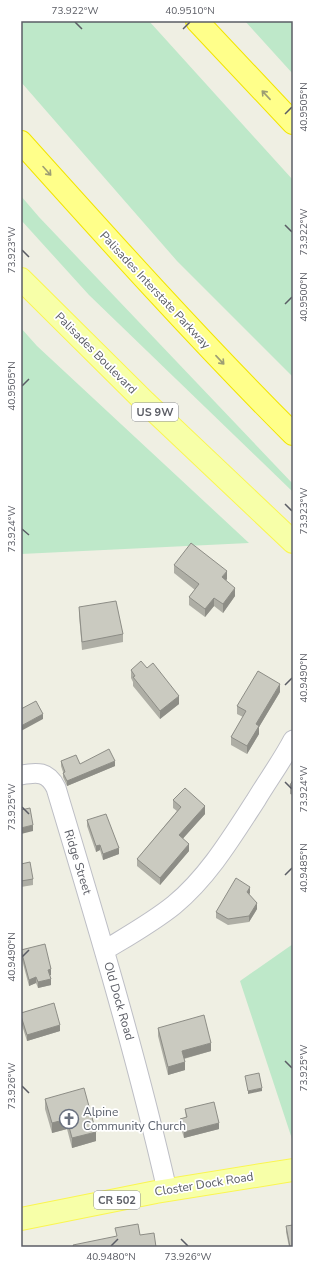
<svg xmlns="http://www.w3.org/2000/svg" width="314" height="1268" viewBox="0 0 314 1268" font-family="'Nunito Sans',sans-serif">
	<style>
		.green { fill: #bee8c9 }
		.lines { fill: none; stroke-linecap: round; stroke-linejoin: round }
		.street-casing { stroke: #bdbec5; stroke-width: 21 }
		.primary-casing { stroke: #faf651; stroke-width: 24 }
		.highway-casing { stroke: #f2e500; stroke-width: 24 }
		.street { stroke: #fff; stroke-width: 19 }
		.primary { stroke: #f7ffa8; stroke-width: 22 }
		.highway { stroke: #ffff8a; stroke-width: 22 }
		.wall { fill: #aeaea5 }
		.shaded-wall { fill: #8d8d86 }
		.building { fill: #cacac0; stroke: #8d8d86 }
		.oneway { stroke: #9d9e74 }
		.ticks { fill: none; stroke: #5b5d65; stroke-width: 1.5 }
		.labels { text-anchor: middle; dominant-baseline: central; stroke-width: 3.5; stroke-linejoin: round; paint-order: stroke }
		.shield { fill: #fff; stroke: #8c8e93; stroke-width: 1 }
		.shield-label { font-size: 11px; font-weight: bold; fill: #5b5d65 }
		.street-label { font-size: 12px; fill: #5b5d65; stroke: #fff }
		.worship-label { font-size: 12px; fill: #5b616d; stroke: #fff; text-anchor: start }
		.neatline { fill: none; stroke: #5b5d65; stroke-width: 1.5 }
		.ticks-label { font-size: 10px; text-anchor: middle; fill: #5b5d65 }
	</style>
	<rect width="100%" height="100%" fill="#efefe3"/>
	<path class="green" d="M21,21H149L293,180V377L177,261L21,82Z
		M245,21H293V74Z
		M21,196L39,217L293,484V492L89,295L21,220Z
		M21,328L37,346L249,543L21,554Z
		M293,944V1142L240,981Z"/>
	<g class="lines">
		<defs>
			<path id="street" d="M21,775C37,772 48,771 56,788C96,921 136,1054 167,1190
				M105,950C128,936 153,922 174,905C208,877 232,837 256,800C268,780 282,761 293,740"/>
			<path id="primary" d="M21,279L145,402L293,542
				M21,1219L156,1192L293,1170"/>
			<path id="highway" d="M197,21L293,123
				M21,142C110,241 199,340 293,434"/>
		</defs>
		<use href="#street" class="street-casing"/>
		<use href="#primary" class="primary-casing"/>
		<use href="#highway" class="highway-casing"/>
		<use href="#street" class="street"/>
		<use href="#primary" class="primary"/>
		<use href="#highway" class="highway"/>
	</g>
	<path class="wall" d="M174,565L227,579L226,580L235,596L223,613L214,606L205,617L189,605V597L195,590L174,573Z
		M79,607L123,634V642L82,650L79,615Z
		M147,668L179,704L160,719L133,686V682L131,678V670Z
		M280,692L259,727V734L247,754L231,745V737L243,717L237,714V706Z
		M61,761L80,764L115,766L67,786L63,777V772L61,766Z
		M293,780V795L290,794V785Z
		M173,800L205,814L183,838L189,851L160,885L137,866V859L177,811L173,808Z
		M87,820L119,854L103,860L100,850L96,852L87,826Z
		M21,864L33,879V885L21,887Z
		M250,893L249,894L257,909L249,922L228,925L216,918V912Z
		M21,950L51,975H50L51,985L38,988L36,983L29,986L21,956Z
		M21,1013L60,1031L27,1041L21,1022Z
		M158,1028L211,1051L184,1059L185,1070L168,1075L158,1036Z
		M45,1099L96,1141L72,1148L67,1129L52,1133L45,1109Z
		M185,1109L219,1129L184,1138L180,1125V1119L186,1118Z
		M286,1226L293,1247H289L286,1232Z"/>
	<path class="shaded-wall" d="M227,571V579L222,586V577Z
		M235,588V596L223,613V604Z
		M214,598V606L205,617V609Z
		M280,684V692L259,727V734L247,754V746L256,724Z
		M179,696V704L160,719V711Z
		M43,714V719L21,731V726Z
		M115,761V766L67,786V781Z
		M205,806V814L179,843V835Z
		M33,825V831L21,834V828Z
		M189,844V851L160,885V878Z
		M100,845V850L96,852V846Z
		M119,848V854L103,860V854Z
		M250,887V893L247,898V892Z
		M257,903V909L249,922V916Z
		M51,969V975L48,976V970Z
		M36,977V983L29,986V980Z
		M51,979V985L38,988V982Z
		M60,1025V1031L27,1041V1035Z
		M211,1043V1051L182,1059V1051Z
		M185,1062V1070L168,1075V1067Z
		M262,1088V1091L248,1094V1091Z
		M67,1119V1129L52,1133V1123Z
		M219,1123V1129L184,1138V1132Z
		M96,1132V1141L72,1148V1138Z"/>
	<path class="building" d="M191,543L227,571L222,577L235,588L223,604L214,598L205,609L189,597L199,584L174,565Z
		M116,601L123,634L82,642L79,607Z
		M141,661L147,668L153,663L179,696L160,711L133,677L135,676L131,670Z
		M258,671L280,684L256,724L259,726L247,746L231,737L246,711L237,706Z
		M36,701L43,714L21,726V709Z
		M109,749L115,761L67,781L63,773L65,772L61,761L76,755L80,764Z
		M293,780V787L290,785Z
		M185,788L205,806L179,835L189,844L160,878L137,859L181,807L173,800Z
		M30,808L33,825L21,828V810Z
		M106,814L119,848L103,854L100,845L96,846L87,820Z
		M30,862L33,879L21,881V864Z
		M236,878L250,887L247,892L257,903L249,916L228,919L216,912Z
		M45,944L51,969L48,970L51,979L38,982L36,977L29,980L21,950Z
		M54,1003L60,1025L27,1035L21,1016V1013Z
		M204,1015L211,1043L182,1051L185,1062L168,1067L158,1028Z
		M259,1073L262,1088L248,1091L245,1076Z
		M84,1088L96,1132L72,1138L67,1119L52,1123L45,1099Z
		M214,1102L219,1123L184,1132L180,1119L187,1117L185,1109Z
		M138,1224L140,1235L154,1233L156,1247H74L73,1245L117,1236L115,1228Z
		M293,1225V1247H290L286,1226Z"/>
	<defs><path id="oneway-shaft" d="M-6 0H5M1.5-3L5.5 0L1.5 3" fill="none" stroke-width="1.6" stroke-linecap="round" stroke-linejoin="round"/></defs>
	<g class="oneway">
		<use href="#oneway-shaft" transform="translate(266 95) rotate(-133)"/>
		<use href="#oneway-shaft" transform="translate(47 171) rotate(48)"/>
		<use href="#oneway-shaft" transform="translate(220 360) rotate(47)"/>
	</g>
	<path class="ticks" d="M75,22L82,29M183,29L190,22M285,114L292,107M285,225L292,232M22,250L29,257M285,304L292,297M22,386L29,379M285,504L292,511M22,529L29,535M285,685L292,678M285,782L292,789M22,807L29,814M285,875L292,868M22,957L29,950M285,1061L292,1068M22,1086L29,1093M181,1239L188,1246M111,1246L118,1239"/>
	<defs>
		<symbol id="church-ring" viewBox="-11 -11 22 22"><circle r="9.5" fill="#fff" stroke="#6b7280" stroke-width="1.5"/><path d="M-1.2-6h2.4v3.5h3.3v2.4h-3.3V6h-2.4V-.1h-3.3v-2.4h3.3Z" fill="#6b7280"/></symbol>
	</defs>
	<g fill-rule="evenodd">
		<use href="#church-ring" x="58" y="1108" width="22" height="22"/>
	</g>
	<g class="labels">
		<g class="shield">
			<rect x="132" y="403" width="46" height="18" rx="3"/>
			<rect x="94" y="1191" width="46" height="18" rx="3"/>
		</g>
		<g class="shield-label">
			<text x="155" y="412">US 9W</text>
			<text x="117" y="1200">CR 502</text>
		</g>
		<g class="street-label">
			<text transform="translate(155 290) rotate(47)">Palisades Interstate Parkway</text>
			<text transform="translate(96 353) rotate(45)">Palisades Boulevard</text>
			<text transform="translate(78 862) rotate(73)">Ridge Street</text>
			<text transform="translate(119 1001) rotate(74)">Old Dock Road</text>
			<text transform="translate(204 1184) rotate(-9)">Closter Dock Road</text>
		</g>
		<g class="worship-label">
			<text x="83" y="1112">Alpine<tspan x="83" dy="14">Community Church</tspan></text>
		</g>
	</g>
	<rect width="314" height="1268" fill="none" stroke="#ffffff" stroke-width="44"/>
	<rect x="22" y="22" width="270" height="1224" class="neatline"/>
	<g class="ticks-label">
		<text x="75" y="14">73.922°W</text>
		<text x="190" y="14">40.9510°N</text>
		<text transform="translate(303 107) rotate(-90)" y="4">40.9505°N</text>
		<text transform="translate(303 232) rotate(-90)" y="4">73.922°W</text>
		<text transform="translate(11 250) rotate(-90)" y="4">73.923°W</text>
		<text transform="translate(303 297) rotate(-90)" y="4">40.9500°N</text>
		<text transform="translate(11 386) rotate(-90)" y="4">40.9505°N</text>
		<text transform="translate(303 511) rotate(-90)" y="4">73.923°W</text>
		<text transform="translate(11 529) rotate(-90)" y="4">73.924°W</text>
		<text transform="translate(303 678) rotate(-90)" y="4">40.9490°N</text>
		<text transform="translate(303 789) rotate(-90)" y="4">73.924°W</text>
		<text transform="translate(11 807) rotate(-90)" y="4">73.925°W</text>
		<text transform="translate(303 868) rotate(-90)" y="4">40.9485°N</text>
		<text transform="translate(11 957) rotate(-90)" y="4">40.9490°N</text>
		<text transform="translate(303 1068) rotate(-90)" y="4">73.925°W</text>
		<text transform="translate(11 1086) rotate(-90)" y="4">73.926°W</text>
		<text x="111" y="1260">40.9480°N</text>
		<text x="188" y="1260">73.926°W</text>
	</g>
</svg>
